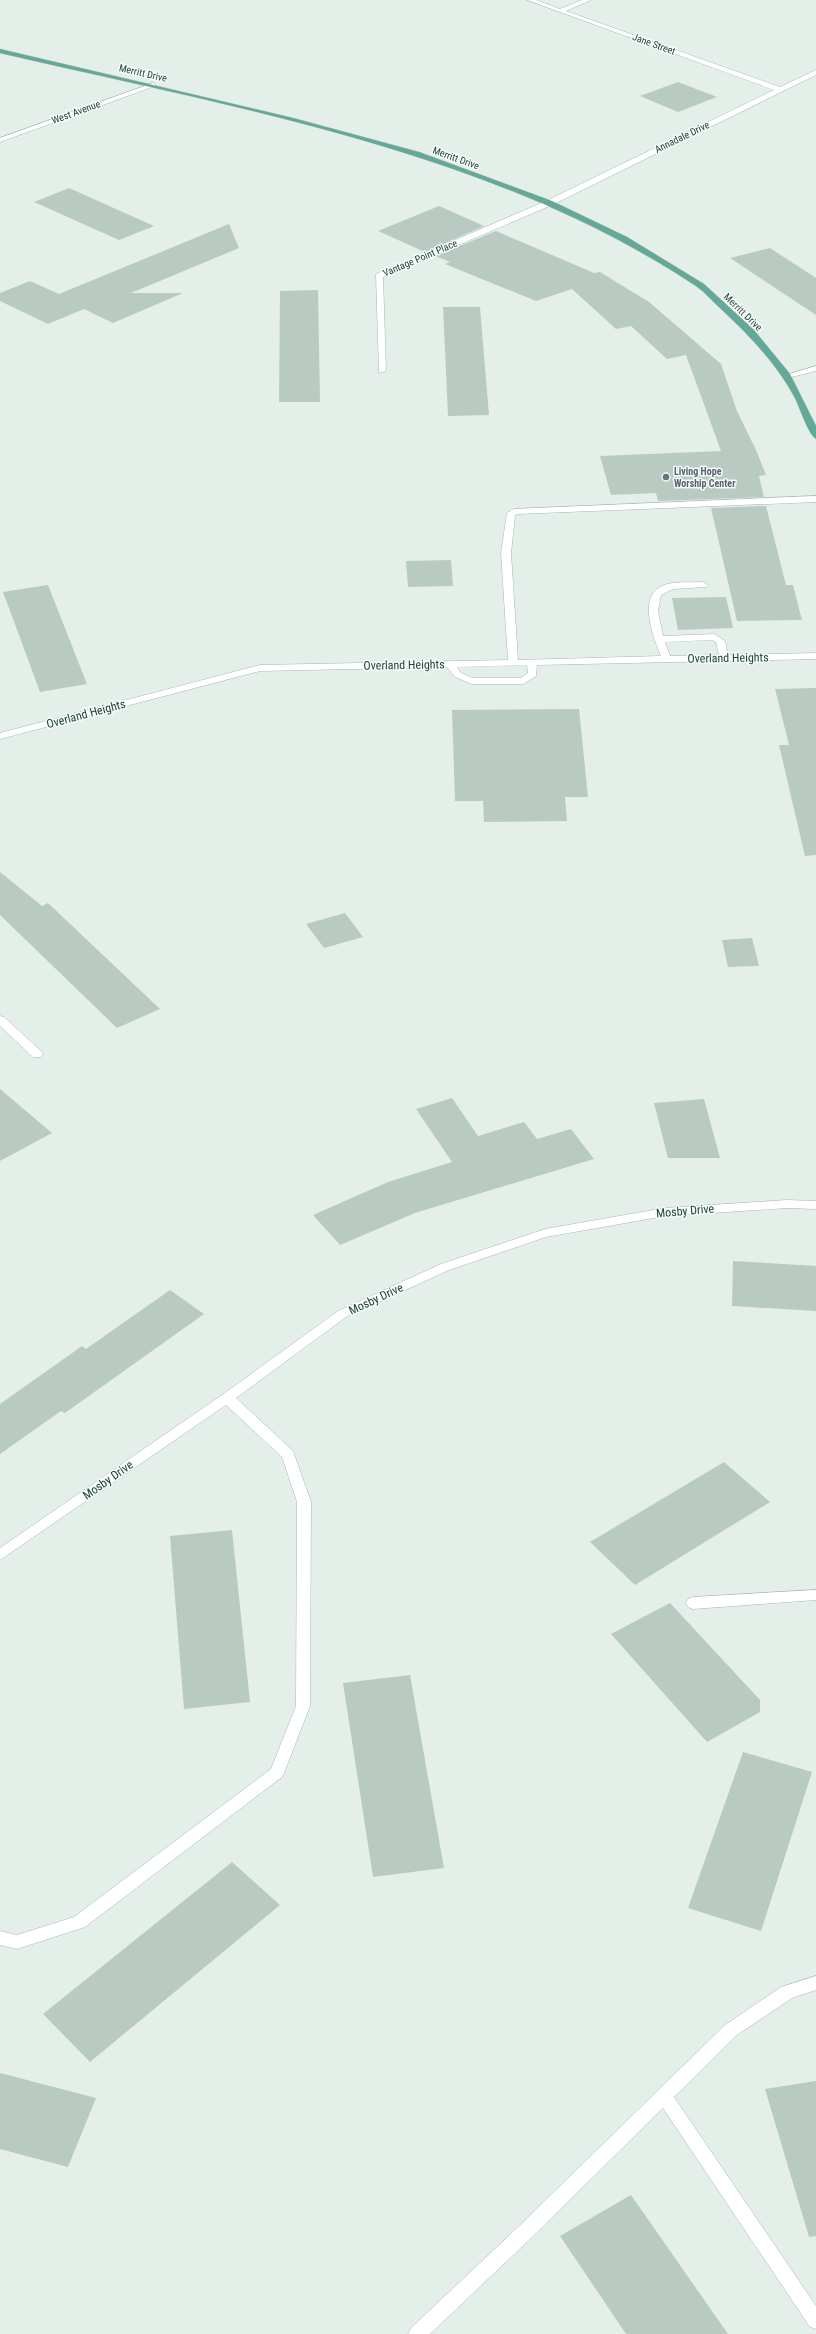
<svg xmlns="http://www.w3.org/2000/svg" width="816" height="2334" viewBox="0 0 816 2334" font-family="'Roboto Condensed',sans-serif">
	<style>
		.building { fill: #b9cac3 }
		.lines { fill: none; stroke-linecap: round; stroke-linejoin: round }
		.minor-casing { stroke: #a6b8b2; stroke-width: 1 }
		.major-casing { stroke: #c1cac8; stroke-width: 1 }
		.minor { fill: #fff; fill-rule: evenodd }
		.major { fill: #64a998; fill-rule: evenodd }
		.worship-dot { fill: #6b7280; stroke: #f5fbf8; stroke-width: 1.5 }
		.labels { text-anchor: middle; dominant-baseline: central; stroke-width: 3; stroke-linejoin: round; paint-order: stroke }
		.far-street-label { font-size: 10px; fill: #21433a; stroke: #f5fbf8 }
		.far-worship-label { font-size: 10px; font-weight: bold; fill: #5b616d; stroke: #f5fbf8; text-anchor: start }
		.street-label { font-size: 12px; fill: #21433a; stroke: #f5fbf8 }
	</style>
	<rect width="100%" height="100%" fill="#e4efea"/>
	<path class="building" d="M678,82L717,97L678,112L640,96Z
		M69,188L154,226L119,240L34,202Z
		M439,206L484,226L425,252L378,231Z
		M229,224L239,248L131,293H183L113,323L84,309L48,324L0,301V293L30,281L59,294Z
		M496,231L594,273L600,272L649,302L721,364L737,411L756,450L766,475L759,476L764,497L658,501L656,493L611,495L600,456L721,451L686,355L667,359L631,326L616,329L572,289L536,301L445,264L450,262L435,256Z
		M770,248L816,278V315L730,258Z
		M318,290L320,402H279L280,291Z
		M443,307H480L489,415L448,416Z
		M766,506L786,585H793L802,620L737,621L711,508Z
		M451,560L453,586L408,587L406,561Z
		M48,585L87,684L40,692L3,592Z
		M726,597L733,628L678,630L672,598Z
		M816,688V855L805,856L779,745H789L775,689Z
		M579,709L588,797H565L567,821L484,822L483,801H455L452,710Z
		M0,872L42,906L48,903L160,1009L117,1028L0,915Z
		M345,913L363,937L324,948L306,924Z
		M752,938L759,966L728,967L722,940Z
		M0,1089L52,1133L0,1161Z
		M452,1098L478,1136L524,1122L537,1139L571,1129L594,1159L415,1213L340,1245L313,1215L388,1182L452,1162L416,1109Z
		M704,1099L720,1158H668L654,1103Z
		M733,1261L816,1266V1311L732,1306Z
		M170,1290L204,1314L65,1413L61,1411L0,1454V1404L82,1346L86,1349Z
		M724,1462L770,1502L635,1585L590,1542Z
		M232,1530L250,1702L184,1709L170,1536Z
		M670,1603L760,1700V1712L707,1742L611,1634Z
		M410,1675L444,1868L373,1877L343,1683Z
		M743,1752L812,1772L761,1931L688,1908Z
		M232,1862L280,1905L90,2062L43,2014Z
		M0,2073L96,2098L68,2167L0,2149Z
		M816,2081V2236L809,2237L765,2089Z
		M631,2195L728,2334H626L560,2236Z"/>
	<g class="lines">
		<defs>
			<path id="minor" d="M527,0H536L560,9L582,0H591L566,11L780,87L816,70V75L552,205L383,277L386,371L379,373L376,274L546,201L774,90Z
				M153,83L155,84V86L0,142V138Z
				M816,366V371L787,378L783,376Z
				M816,496V502L518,514L515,515L511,553L518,660L661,656C654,639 638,599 660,587C672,580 690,583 703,582L708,585L706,587L673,589L661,595L658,611L663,636L714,634L725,641L728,655L816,653V659L537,665L536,676L523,684H472L455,677L447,667L260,671L0,739V733L260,665L508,660L501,553L507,513L514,509ZM712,640L716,642L719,655L670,656L665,642ZM527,665L528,673L521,678H473L461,673L457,667Z
				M0,1016L4,1017L41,1051L43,1054L41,1057H33L0,1026Z
				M787,1200L816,1201V1209L787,1208L665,1216L546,1237L449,1270L346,1317L236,1398L293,1451L311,1502L310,1706L284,1773L282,1777L85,1927L17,1949L0,1945V1931L17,1935L74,1917L271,1769L296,1706L297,1502L282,1457L226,1405L0,1560V1548L222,1395L338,1311L441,1264L545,1229L665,1208Z
				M816,1590V1600L693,1609L688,1607L686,1603L688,1599L693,1597Z
				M816,1976V1990L792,1998L737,2035L674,2097L816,2306V2329L810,2327L663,2108L528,2241L430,2334H408L411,2328L516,2229L725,2025L781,1987Z"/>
			<path id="major" d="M0,49L293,118L419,152L552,201L627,237L704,284L754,330L790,374L816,426V439C808,434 800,408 795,398C776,363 749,335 720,308C712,301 705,292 696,286C491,150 235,108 0,53Z"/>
		</defs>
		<use href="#minor" class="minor-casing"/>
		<use href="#major" class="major-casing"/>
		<use href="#minor" class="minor"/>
		<use href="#major" class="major"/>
	</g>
	<circle class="worship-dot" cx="666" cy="477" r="4"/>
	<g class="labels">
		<g class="far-street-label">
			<text transform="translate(654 44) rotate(20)">Jane Street</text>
			<text transform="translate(143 73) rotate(13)">Merritt Drive</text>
			<text transform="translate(76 112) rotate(-20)">West Avenue</text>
			<text transform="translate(682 137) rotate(-26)">Annadale Drive</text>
			<text transform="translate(456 158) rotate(20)">Merritt Drive</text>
			<text transform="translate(420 258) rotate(-23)">Vantage Point Place</text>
			<text transform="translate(743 312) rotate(44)">Merritt Drive</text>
		</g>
		<g class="far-worship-label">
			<text x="674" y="471">Living Hope<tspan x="674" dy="12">Worship Center</tspan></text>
		</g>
		<g class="street-label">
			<text transform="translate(728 658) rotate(-1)">Overland Heights</text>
			<text transform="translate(404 665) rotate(-1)">Overland Heights</text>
			<text transform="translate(86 714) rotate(-15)">Overland Heights</text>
			<text transform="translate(685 1211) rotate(-5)">Mosby Drive</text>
			<text transform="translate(376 1299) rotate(-25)">Mosby Drive</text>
			<text transform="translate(108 1480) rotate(-35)">Mosby Drive</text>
		</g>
	</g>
</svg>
